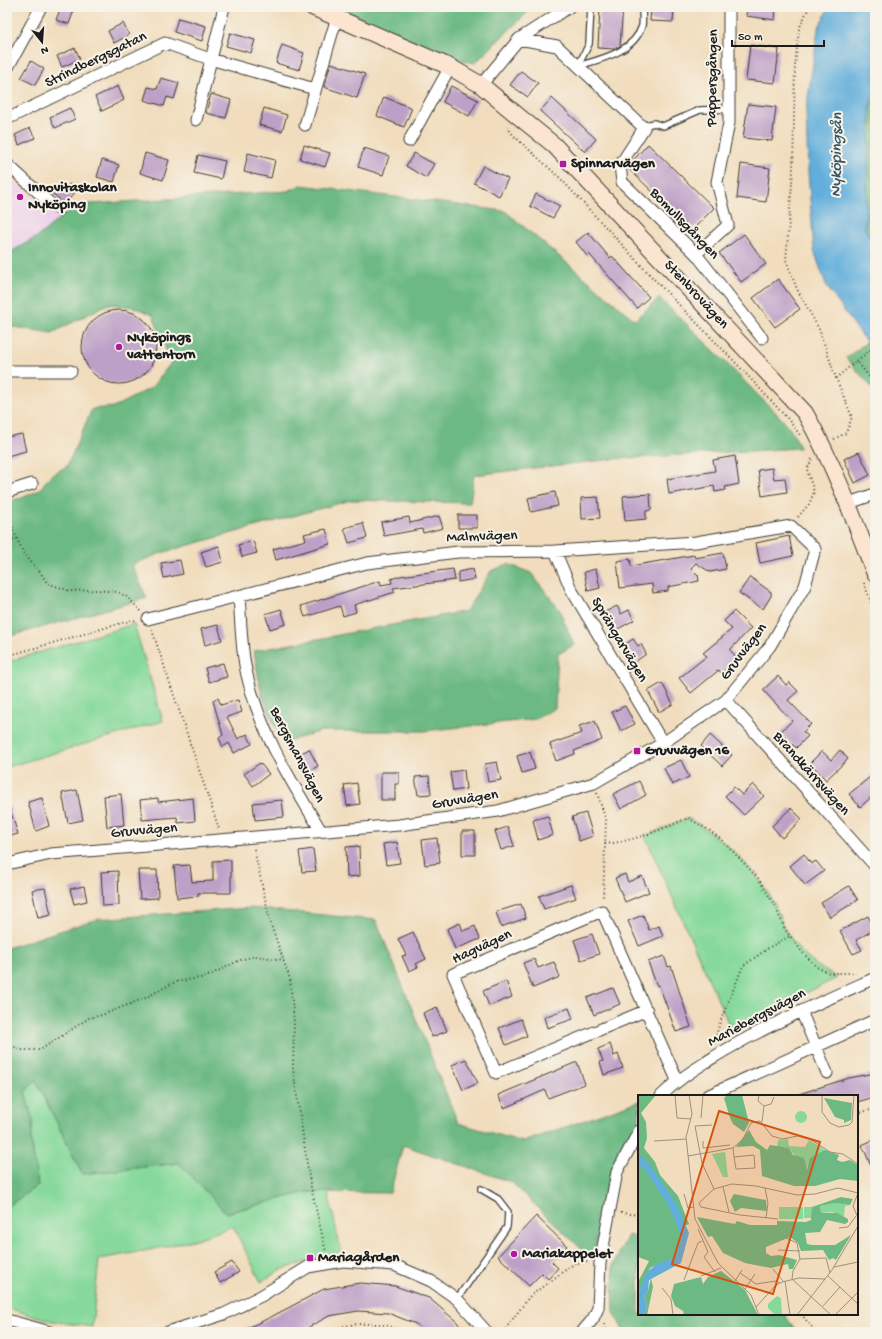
<svg xmlns="http://www.w3.org/2000/svg" width="882" height="1339" viewBox="0 0 882 1339" font-family="'Gochi Hand',sans-serif">
	<style>
		.built { fill: #ecd1ea }
		.green { fill: #86d99b; stroke: #517a5c }
		.forest { fill: #6cb983; stroke: #446a50 }
		.water { fill: #62aedb; stroke: #3f657c }
		.building { fill: #bda0c7 }
		.lines { fill: none; stroke-linecap: round; stroke-linejoin: round }
		.lane-casing { stroke: #3c3934; stroke-width: 8 }
		.street-casing { stroke: #3c3934; stroke-width: 13 }
		.secondary-casing { stroke: #3c3934; stroke-width: 18 }
		.path { stroke: #3c3934; stroke-width: 2; stroke-dasharray: 1 3; stroke-linecap: butt }
		.lane { stroke: #fff; stroke-width: 5.5 }
		.street { stroke: #fff; stroke-width: 11 }
		.secondary { stroke: #fce5d0; stroke-width: 16 }
		.poi-dot { fill: #b5179e; stroke: #f7f3e8; stroke-width: 1.5 }
		.labels { text-anchor: middle; dominant-baseline: central; stroke-width: 4; stroke-linejoin: round; paint-order: stroke }
		.street-label { font-size: 15px; fill: #1c1c1c; stroke: #f7f3e8 }
		.poi-label { font-size: 15px; font-weight: bold; fill: #1c1c1c; stroke: #f7f3e8; text-anchor: start }
		.water-label { font-size: 16px; font-style: italic; fill: #385668; stroke: #f7f3e8 }
		.inset-road { fill: none; stroke: #9c907d; stroke-width: 1 }
		.view { fill: #d4530e; fill-opacity: 0.15; stroke: #d4530e; stroke-width: 2 }
		.inset-edge { fill: none; stroke: #1c1c1c; stroke-width: 2 }
	</style>
	<rect width="100%" height="100%" fill="#f7f3e8"/>
	<filter id="ink" filterUnits="userSpaceOnUse"><feTurbulence type="fractalNoise" baseFrequency=".025" numOctaves="2"/><feDisplacementMap in="SourceGraphic" scale="8" xChannelSelector="R" yChannelSelector="G"/><feConvolveMatrix kernelMatrix="1 2 1 2 8 2 1 2 1" color-interpolation-filters="sRGB"/></filter>
	<filter id="wash" filterUnits="userSpaceOnUse"><feTurbulence type="fractalNoise" baseFrequency=".012" numOctaves="4" result="noise"/><feDisplacementMap in="SourceGraphic" scale="16" xChannelSelector="R" yChannelSelector="G"/><feGaussianBlur stdDeviation="0.9" result="paint"/><feColorMatrix in="noise" values="0 0 0 0 0 0 0 0 0 0 0 0 0 0 0 0 0 1.4 0 .05"/><feComposite in="paint" operator="in"/></filter>
	<g filter="url(#wash)">
		<rect width="100%" height="100%" fill="#f1ddbd"/>
		<path class="built" d="M7,176L60,218L37,237L7,254Z"/>
		<path class="green" d="M134,624L163,721L7,767V662Z
			M688,818C724,838 756,869 775,905C779,913 781,921 784,928C789,936 796,946 802,953C813,964 824,970 837,978L731,1029L645,836Z
			M36,1080L82,1174L180,1163L226,1213L306,1192H328L341,1251L280,1270L261,1282L233,1226C190,1244 145,1251 99,1259L92,1327L52,1321L7,1308V1207L38,1185L31,1141L33,1121L24,1092Z"/>
		<path class="forest" d="M337,7H533L475,63L450,58Z
			M875,88V247L865,228L871,102Z
			M301,185L505,211L635,320L659,298C693,330 726,362 758,395C773,410 794,428 800,448L614,459L474,475L470,503L351,500L161,553L132,565L147,598L7,637V501L22,498L39,490L50,476L67,466L92,409L114,407L151,388L171,363L153,315L134,307L108,304L52,333L7,326V254L37,237L76,205L288,191Z
			M875,336V391L846,358Z
			M508,564L531,573L559,609L574,645L558,654L555,708L536,719L424,731H321L285,742L274,724L261,692L254,651L466,611L491,571Z
			M250,908L376,920L458,1123L523,1142L639,1101V1122L611,1168L593,1260L511,1182L403,1145L390,1193L306,1192L226,1213L179,1163L82,1174L36,1080L25,1092L33,1121L31,1141L38,1185L7,1207V948L97,919Z
			M628,1235L639,1238V1314H784L797,1332H624L614,1313L613,1288V1266Z"/>
		<path class="water" d="M829,7H875V88L871,102L865,228L875,247V354L827,287L814,251L808,172L806,111L818,29Z"/>
		<g id="blocks">
			<path class="building" d="M61,7H75L69,24L56,20Z
				M600,7H623L620,46L614,49L598,48Z
				M651,7H674L673,22L650,21Z
				M747,7H776L775,20L746,16Z
				M178,18L206,26L202,41L174,32Z
				M123,23L129,35L114,43L108,31Z
				M230,33L255,40L251,53L226,46Z
				M282,45L304,53L299,70L276,63Z
				M750,45L779,49L775,83L746,80Z
				M75,48L80,59L62,67L57,56Z
				M31,61L44,69L35,85L21,78Z
				M331,63L365,74L357,98L324,87Z
				M521,71L538,83L528,97L510,85Z
				M161,78L179,83L174,99L167,97L164,106L144,100L148,87L157,89Z
				M118,86L124,100L102,111L95,97Z
				M451,86L478,100L469,116L443,102Z
				M211,94L231,100L226,118L206,113Z
				M384,97L412,108L404,127L377,116Z
				M552,98L596,139L585,152L540,111Z
				M748,104L776,107L772,141L743,138Z
				M70,108L75,119L55,128L50,117Z
				M264,108L287,115L282,131L259,125Z
				M30,128L35,138L19,145L15,135Z
				M648,144L714,208L692,230L627,167Z
				M304,145L330,153L325,167L300,159Z
				M364,148L389,156L383,175L358,167Z
				M145,153L169,160L163,180L140,173Z
				M248,153L275,160L271,178L244,172Z
				M414,153L434,164L426,178L406,166Z
				M198,155L225,161L221,179L194,173Z
				M102,160L119,165L114,182L97,177Z
				M741,164L770,168L766,202L737,198Z
				M483,166L508,179L499,196L474,183Z
				M61,183L66,187L70,184L77,190L65,204L52,193Z
				M536,194L560,206L553,218L530,206Z
				M588,232L610,258L612,256L649,297L637,308L589,254L587,256L576,242Z
				M744,234L766,264L741,282L719,253Z
				M778,279L800,309L775,327L753,298Z
				M82 347a37 37 0 1 1 74 0a37 37 0 1 1-74 0Z
				M22,434L26,451L7,456V437Z
				M859,452L870,475L855,483L844,459Z
				M735,456L739,484L725,487L726,490L715,492L714,486L669,494L667,479L715,471L713,460Z
				M772,468L774,479L785,478L787,492L762,496L758,470Z
				M555,492L558,506L531,512L528,498Z
				M650,494L651,510L646,511V519L625,521L623,496Z
				M598,497L600,518L582,519L581,498Z
				M458,515H477V528H458Z
				M439,516L443,528L423,533L422,529L384,536L381,522L409,517L410,523Z
				M363,523L367,538L349,543L344,528Z
				M326,529L330,544L276,560L273,549L306,540L304,534Z
				M789,536L793,556L760,563L756,543Z
				M253,541L257,553L242,557L238,545Z
				M219,546L223,562L206,567L201,552Z
				M723,553L726,569L710,572L696,563L691,568L698,575L699,581L668,587V591L653,593L652,584L620,588L617,561L630,559L631,566L694,555L695,558Z
				M180,560L183,574L164,578L161,563Z
				M453,569L455,580L393,588L395,592L354,605L356,612L343,616L340,606L305,617L301,606L380,581L381,585L392,583L391,579L400,576Z
				M473,569L475,579L458,582V572Z
				M596,569L600,588L588,591L584,572Z
				M750,577L771,592V596L763,609L739,593Z
				M617,606L621,614L629,610L634,620L611,633L601,614Z
				M281,609L286,624L270,629L265,614Z
				M734,611L751,628L730,650L738,659L721,673L719,670L691,693L679,678L707,656L703,653L732,629L724,621Z
				M218,625L222,640L205,645L201,629Z
				M633,639L638,646L641,644L646,654L632,664L621,647Z
				M223,663L227,677L209,682L205,668Z
				M778,676L786,685L789,682L798,691L788,700L811,724L803,732L808,736L796,748L780,732L792,721L763,690Z
				M662,683L673,704L659,712L648,691Z
				M218,698L221,705L238,700L242,712L227,717L238,739L247,734L252,744L234,753L229,743L223,747L219,738L223,735L213,701Z
				M625,706L635,724L621,731L612,712Z
				M595,721L602,740L574,751L575,754L556,761L550,744L582,733L579,726Z
				M710,735L732,755L722,766L701,746Z
				M309,749L318,766L306,773L296,756Z
				M840,750L848,759L826,780L810,763L822,751L831,760Z
				M530,752L535,769L522,773L517,756Z
				M681,760L689,777L672,785L664,768Z
				M497,762L501,780L488,782L485,764Z
				M260,763L269,774L253,786L244,774Z
				M464,770L466,789L453,791L450,772Z
				M381,772H399V784H395V800H381Z
				M875,773V794L860,807L849,794Z
				M429,776L431,794L418,795L415,777Z
				M639,781L646,795L621,809L613,794Z
				M357,783L360,804L347,806L344,785Z
				M753,784L764,796L744,815L725,796L734,787L742,795Z
				M77,790L83,820L68,823L62,793Z
				M121,794L124,825L107,827L104,796Z
				M42,798L49,826L36,831L28,802Z
				M158,798V802L193,798L195,821L178,823L177,817L142,820L140,800Z
				M282,800L284,817L255,820L253,803Z
				M7,806H9L18,834L7,837Z
				M791,808L802,819L782,838L772,826Z
				M586,813L593,836L579,841L572,817Z
				M548,816L553,835L538,840L533,820Z
				M508,827L514,846L501,850L495,831Z
				M462,831H475V855H462Z
				M437,838L440,863L425,865L422,840Z
				M397,842L400,863L386,865L383,844Z
				M359,846L360,876L347,877L346,847Z
				M313,849L316,871L302,872L299,851Z
				M804,854L811,864L816,861L824,871L805,885L790,866Z
				M231,860V893H198V896L177,898L174,866L190,865L192,882L213,881V861Z
				M138,870H157L158,898L140,899Z
				M118,871L119,905L103,906L101,872Z
				M625,874L628,882L642,876L649,892L625,902L615,878Z
				M571,885L576,898L544,909L539,896Z
				M84,886L87,901L74,904L70,889Z
				M849,886L858,900L830,917L821,903Z
				M45,888L51,915L38,918L32,890Z
				M521,904L526,918L501,927L496,912Z
				M643,915L649,930L659,926L663,936L639,946L628,921Z
				M868,916L875,929L856,940L862,950L853,954L840,931Z
				M460,923L463,931L475,926L480,939L455,949L447,929Z
				M413,932L426,959L416,964L418,967L409,971L402,956L406,955L398,939Z
				M592,934L599,954L581,960L574,940Z
				M664,956L668,967L671,966L691,1027L676,1032L659,985L657,986L648,962Z
				M534,959L538,968L554,962L560,977L533,988L523,963Z
				M506,981L512,997L489,1006L483,991Z
				M613,988L620,1004L594,1015L587,998Z
				M437,1007L447,1031L432,1037L423,1013Z
				M569,1008L573,1019L547,1028L544,1017Z
				M521,1019L527,1036L506,1045L499,1028Z
				M610,1044L614,1056L618,1054L623,1068L604,1075L600,1062L603,1061L598,1049Z
				M466,1059L478,1083L463,1090L452,1065Z
				M577,1062L585,1084L548,1098L545,1090L504,1108L498,1095Z
				M875,1073V1097L857,1102V1096H799V1094L849,1078Z
				M875,1139V1175L862,1145Z
				M536,1216L567,1246L552,1262L558,1268L548,1279L542,1273L529,1286L498,1256Z
				M232,1262L239,1272L220,1283L214,1272Z
				M360,1283L395,1286L429,1298L457,1322L464,1332H426L416,1324L388,1313L358,1311L329,1316L300,1332H239L269,1318L324,1289Z"/>
		</g>
	</g>
	<g filter="url(#ink)">
		<use href="#blocks" fill-opacity="0" stroke="#3c3934" stroke-width="1"/>
		<g class="lines">
			<defs>
				<path id="lane" d="M578,66C601,59 634,52 642,26C643,20 642,13 642,7
					M578,66L589,44L591,7
					M642,126L654,123L663,126L700,110L729,109
					M457,1299L507,1227L508,1212L498,1199L481,1189"/>
				<path id="street" d="M519,39L557,46L644,128L620,165L622,182L696,254L762,338
					M7,69L41,7
					M481,85L519,39L569,7
					M7,119L165,43L210,59L315,89
					M196,120L224,7
					M305,125L337,17
					M409,141L450,67
					M7,164L52,205L59,209
					M696,254L728,225L717,182L729,123V7
					M7,371H71
					M7,492L32,484
					M849,503L875,494
					M555,551L571,589L663,743
					M239,596C241,621 241,651 247,675C260,732 291,781 321,831
					M726,700L875,866
					M7,864L51,854L399,825L498,811L594,783L663,743L726,700L770,646L805,586L815,549L791,526L696,542L555,551L458,552L367,563L148,619
					M647,1010L496,1073L453,974L602,911L677,1080
					M801,1011L827,1073
					M661,1096C678,1079 694,1070 714,1057C765,1026 821,1002 875,978
					M707,1096L875,1020
					M7,1320L50,1332
					M168,1332L224,1314L261,1296L308,1267L343,1261L394,1265L431,1281L457,1299L487,1332
					M582,1332L593,1319L598,1308L600,1263L617,1172L639,1131"/>
				<path id="secondary" d="M312,7L450,67L481,85L517,115L554,145L805,413C834,464 854,519 875,574"/>
			</defs>
			<use href="#lane" class="lane-casing"/>
			<use href="#street" class="street-casing"/>
			<use href="#secondary" class="secondary-casing"/>
			<path class="path" d="M291,7L300,11
				M809,7L799,29L795,65L793,171L786,260L797,289L819,329L836,378
				M507,127L513,135L560,178L652,277L735,362L787,418L800,435
				M856,360L875,384
				M834,439L846,433L852,417L836,378L875,346
				M7,512L16,537L24,554L40,572L47,583L70,591L97,590L118,592L127,597L141,611
				M798,517L809,504L814,492L807,470L813,457
				M7,545L16,537
				M864,583L875,614
				M152,630L219,829
				M7,656L129,621L137,620
				M597,793L606,820L603,899
				M605,844C635,841 660,830 688,818L709,830L723,841L758,878L775,906L785,929L802,952L817,967L829,973H856
				M254,849L271,925L290,979L294,1022L293,1069L310,1183L326,1252
				M714,1043L720,1022L743,966L770,947L790,936
				M7,1044L22,1050H40L89,1018L102,1015L145,998L175,982L206,977L240,960L255,956L284,960
				M857,1113L875,1109
				M621,1213L639,1215
				M801,1314L816,1332
				M604,1324L607,1332
				M324,1332C347,1323 381,1319 404,1332
				M503,1332L530,1296L575,1263L589,1262"/>
			<use href="#lane" class="lane"/>
			<use href="#street" class="street"/>
			<use href="#secondary" class="secondary"/>
		</g>
	</g>
	<g class="poi-dot">
		<rect x="559" y="160" width="8" height="8" rx="2"/>
		<circle cx="20" cy="197" r="4"/>
		<circle cx="119" cy="347" r="4"/>
		<rect x="633" y="747" width="8" height="8" rx="2"/>
		<circle cx="514" cy="1254" r="4"/>
		<rect x="306" y="1254" width="8" height="8" rx="2"/>
	</g>
	<g class="labels">
		<g class="street-label">
			<text transform="translate(96 60) rotate(-26)">Strindbergsgatan</text>
			<text transform="translate(713 78) rotate(-89)">Pappersgången</text>
			<text transform="translate(684 224) rotate(46)">Bomullsgången</text>
			<text transform="translate(696 295) rotate(47)">Stenbrovägen</text>
			<text transform="translate(482 537) rotate(-2)">Malmvägen</text>
			<text transform="translate(619 640) rotate(59)">Sprängarvägen</text>
			<text transform="translate(744 652) rotate(-53)">Gruvvägen</text>
			<text transform="translate(297 755) rotate(63)">Bergsmansvägen</text>
			<text transform="translate(811 774) rotate(48)">Brandkärrsvägen</text>
			<text transform="translate(465 800) rotate(-9)">Gruvvägen</text>
			<text transform="translate(144 831) rotate(-5)">Gruvvägen</text>
			<text transform="translate(482 947) rotate(-25)">Hagvägen</text>
			<text transform="translate(757 1018) rotate(-28)">Mariebergsvägen</text>
		</g>
		<g class="poi-label">
			<text x="571" y="164">Spinnarvägen</text>
			<text x="28" y="188">Innovitaskolan<tspan x="28" dy="17">Nyköping</tspan></text>
			<text x="127" y="338">Nyköpings<tspan x="127" dy="17">vattentorn</tspan></text>
			<text x="645" y="751">Gruvvägen 16</text>
			<text x="522" y="1254">Mariakappelet</text>
			<text x="318" y="1258">Mariagården</text>
		</g>
		<g class="water-label">
			<text transform="translate(838 155) rotate(-89)">Nyköpingsån</text>
		</g>
	</g>
	<g transform="translate(638 1095)">
		<rect width="220" height="220" fill="#f1ddbd"/>
		<path d="M157 22a6 6 0 1 1 12 0a6 6 0 1 1-12 0ZM150,44L151,51L167,52L171,45L187,55L171,68L168,75L151,53L139,52L140,45ZM87,57L90,82H85L74,59ZM197,108L212,110L207,111L206,122L195,117L183,118L182,111ZM141,112H165V124H141ZM166,112H174V123H166ZM139,201L143,203L144,220H137L130,213V209Z" fill="#86d99b"/>
		<path d="M0,0H18L3,18L8,27L9,43L6,53L17,67L22,80L40,101L51,129L41,133L44,143L35,163L12,173L0,199V187L11,166L0,162ZM89,0H104L111,28L106,37L95,29L92,23L86,3ZM186,3L214,8L213,25L206,28V25L197,22ZM111,35L118,47L129,55L132,50L151,53L155,60L166,63L169,75L172,63L187,55L201,60L199,65L204,67L212,65L220,70V86L202,84L177,91H156L124,81L122,55L115,51L98,52ZM96,99L128,105L129,116L103,113L97,117L92,106ZM203,102L215,104L212,110L197,108L182,111L183,118H199L210,124V127L207,129L189,125L182,137L167,138L169,149L174,150H197L213,140L198,165L195,163L191,165L185,155L163,156L160,148L152,142L128,152V158L133,161L141,160L159,165L155,174H151L150,169L133,173L107,168L85,158L74,141L70,142L59,122L97,129L99,126L112,130H139V126L168,127L173,125L174,112ZM83,176L107,195L120,220H46L45,216L37,211L33,201L36,189L63,182L65,189L70,182ZM13,183L15,192L9,220H6L9,211L6,201L10,196Z" fill="#6cb983"/>
		<path d="M0,58L12,70L38,108L51,138L43,168L11,185L10,196L6,201L9,211L6,220H0V199L9,177L19,169L35,163L44,143L31,112L10,79L0,68Z" fill="#62aedb"/>
		<path class="inset-road" d="M37,0L39,23L53,24M51,0L54,19L48,42L57,124L80,168L113,200L121,220M121,0L120,6L126,11L133,9L136,2M184,0V17L192,28L201,32L211,30L214,27L216,0M63,23L65,0M124,27L126,11M74,30L57,31L64,68L76,94M16,46L48,44M65,46V53L92,50M95,53L96,62L98,74L117,73L116,60L96,62M50,61L95,53L105,44L113,28L122,26L134,41L144,44L160,41L172,44L192,57L205,59L220,69M85,92L91,117M127,93L130,108L128,123M220,98L215,111L220,123M46,99L50,113L56,112M140,124L102,120L63,112L61,108L76,94L94,89L118,91L159,100L177,99L200,93L220,98M201,133L210,132L218,121M60,134L70,157L66,162L77,177M148,143L159,148L162,164M140,155L162,156M196,172L220,167M135,174L145,186M102,178L118,189L138,186L142,188M192,178L188,163L162,164L155,176L154,184L193,220M63,181L83,173M190,181L220,209M46,185L60,148L64,146M97,186L104,175M147,186L152,220M24,193L33,204L35,220M107,194L117,179M185,211L202,192M118,212L137,191L144,187L161,183L187,184M159,220L194,175L220,131M197,220L220,197"/>
		<path class="view" d="M81,16L182,47L135,199L34,169Z"/>
		<rect width="220" height="220" class="inset-edge"/>
	</g>
	<rect width="882" height="1339" fill="none" stroke="#f7f3e8" stroke-width="24"/>
	<g transform="translate(42 42) rotate(163)" stroke="#f7f3e8" stroke-width="3" paint-order="stroke">
	<path d="M0-3L7 15L0 10L-7 15Z" fill="#1c1c1c"/>
	<text y="-6" font-size="11" font-weight="bold" text-anchor="middle" fill="#1c1c1c">N</text>
	</g>
	<path d="M732 40v6h92v-6" fill="none" stroke="#1c1c1c" stroke-width="2"/>
	<text x="738" y="40" font-size="12" fill="#1c1c1c" stroke="#f7f3e8" stroke-width="3" paint-order="stroke">50 m</text>
</svg>
